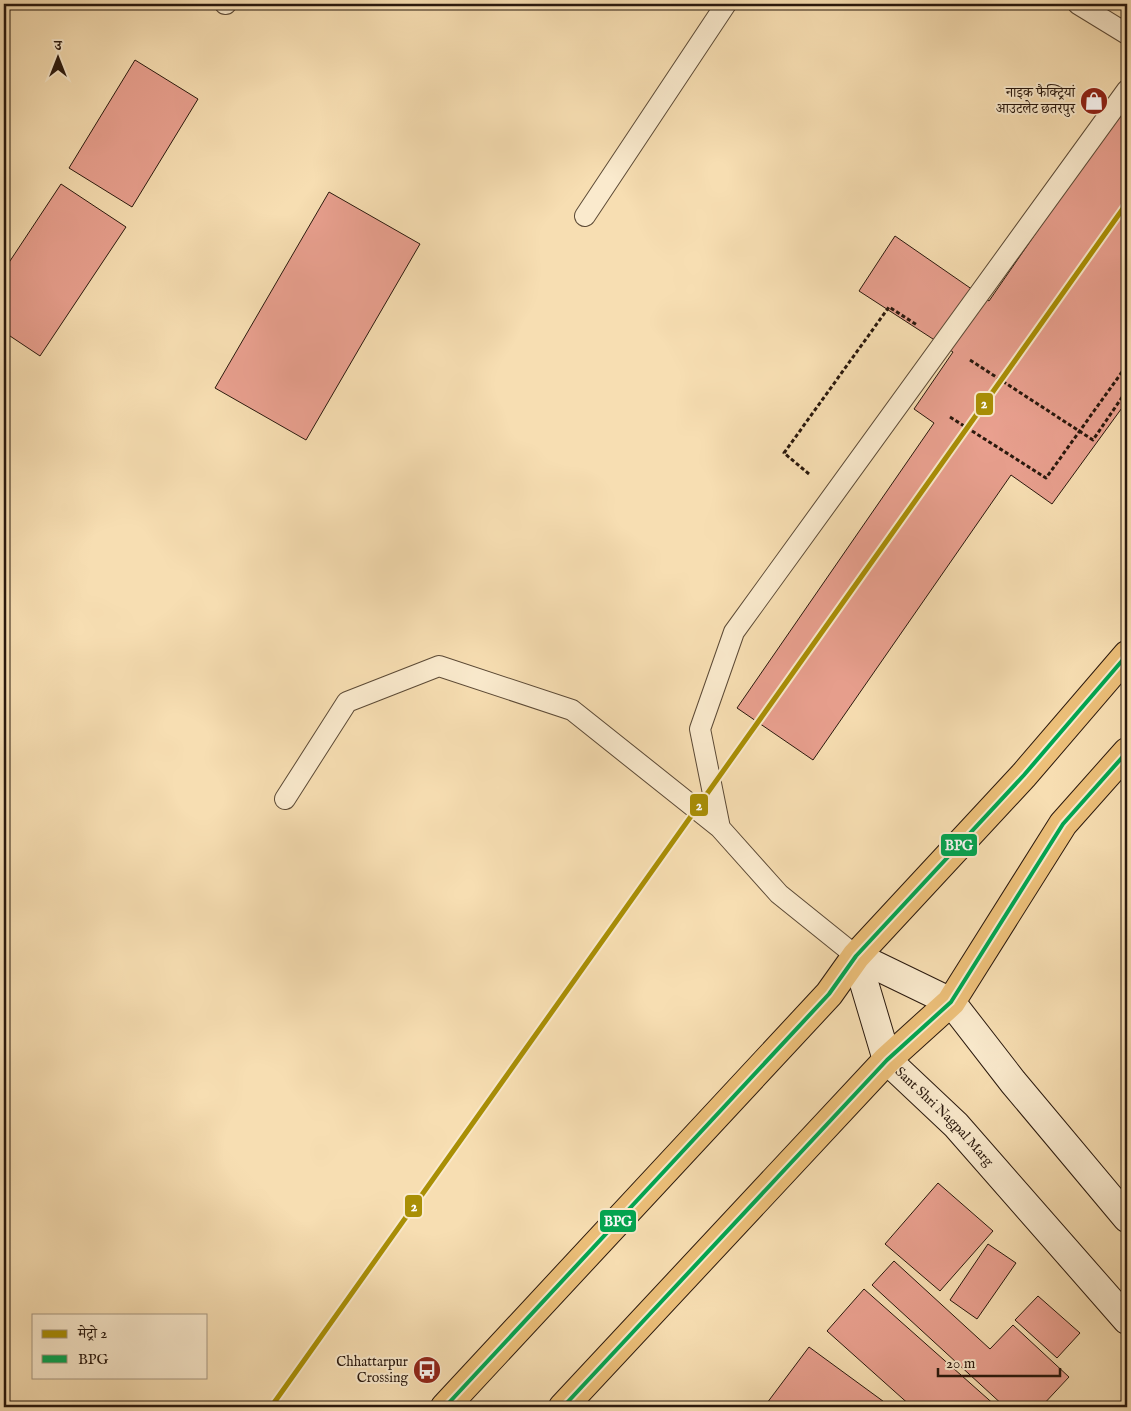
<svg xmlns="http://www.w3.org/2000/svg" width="1131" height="1411" viewBox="0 0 1131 1411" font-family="'IM FELL English','Noto Serif Devanagari',serif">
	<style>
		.building { fill: #e9a08f; stroke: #29180d }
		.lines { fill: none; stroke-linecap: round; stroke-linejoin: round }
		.lane-casing { stroke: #5c4a36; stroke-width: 22 }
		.secondary-casing { stroke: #29180d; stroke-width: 30 }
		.highway-casing { stroke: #29180d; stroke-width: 30 }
		.path { stroke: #29180d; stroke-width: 3; stroke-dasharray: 4 2.5; stroke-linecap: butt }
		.lane { stroke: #faeacd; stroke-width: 20 }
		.secondary { stroke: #faeacd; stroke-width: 28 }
		.highway { stroke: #ecbf79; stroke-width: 28 }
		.path-bridge { stroke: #29180d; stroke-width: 3; stroke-dasharray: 4 2.5; stroke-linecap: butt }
		.bus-1-casing { stroke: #faeacd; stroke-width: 8 }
		.bus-1 { stroke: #00a651; stroke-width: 4 }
		.metro-1-casing { stroke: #faeacd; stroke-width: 9 }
		.metro-1 { stroke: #a98f05; stroke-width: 5 }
		.labels { text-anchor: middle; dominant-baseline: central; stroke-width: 4; stroke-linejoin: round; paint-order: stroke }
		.poi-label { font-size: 14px; fill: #29180d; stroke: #faeacd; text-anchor: end }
		.street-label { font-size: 14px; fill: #29180d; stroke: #faeacd }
		.line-badge { stroke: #faeacd; stroke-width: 2 }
		.badge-label { font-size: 14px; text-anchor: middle; font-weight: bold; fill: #fff }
	</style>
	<rect width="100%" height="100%" fill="#f7deb2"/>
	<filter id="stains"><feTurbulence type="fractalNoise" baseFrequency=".004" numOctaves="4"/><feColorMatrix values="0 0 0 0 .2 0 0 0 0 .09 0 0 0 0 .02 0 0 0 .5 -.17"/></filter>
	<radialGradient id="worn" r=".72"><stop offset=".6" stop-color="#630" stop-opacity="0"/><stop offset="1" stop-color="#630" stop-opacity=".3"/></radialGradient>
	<path class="building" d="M135,60L198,99L132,207L69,168Z
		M1127,101V401L1052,504L1011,475L813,760L737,708L934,423L914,409L953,352L859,291L895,236L989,301Z
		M61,184L126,227L40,356L4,332V270Z
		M329,192L420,244L306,440L215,388Z
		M938,1183L993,1231L940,1291L885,1244Z
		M988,1244L1016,1263L977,1319L950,1300Z
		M894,1261L990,1349L1013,1325L1069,1377L1041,1407H1005L872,1285Z
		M864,1289L997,1407H912L827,1331Z
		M1038,1296L1080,1333L1057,1358L1015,1320Z
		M809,1347L891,1407H764Z"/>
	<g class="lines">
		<defs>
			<path id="lane" d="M225,4H226
				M1078,4L1127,34
				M585,216L726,4
				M285,799L347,702L439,666L572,710L720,828
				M856,956L779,894L720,828L700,729L734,632L1127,90"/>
			<g id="secondary">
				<path id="s1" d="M856,956L887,1060L956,1125L1127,1320"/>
				<path d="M856,956L951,1002L1013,1082L1127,1218"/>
			</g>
			<path id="highway" d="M445,1407L829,994L856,956L1024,775L1127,655
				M563,1407L887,1060L951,1002L1063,824L1127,752"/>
		</defs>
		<use href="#lane" class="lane-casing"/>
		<use href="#secondary" class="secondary-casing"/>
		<use href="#highway" class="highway-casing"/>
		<path class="path" d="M970,360L1093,440L1127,390
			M809,474L784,453L889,307L917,325"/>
		<use href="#lane" class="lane"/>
		<use href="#secondary" class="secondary"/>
		<use href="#highway" class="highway"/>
		<path class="path-bridge" d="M950,417L1046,478L1127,365"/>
		<defs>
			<path id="bus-1" d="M445,1407L829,994L856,956L1024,775L1127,655
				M563,1407L887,1060L951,1002L1063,824L1127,752"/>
		</defs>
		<use href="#bus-1" class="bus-1-casing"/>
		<use href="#bus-1" class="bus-1"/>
		<defs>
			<path id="metro-1" d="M271,1407L1127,203"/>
		</defs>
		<use href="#metro-1" class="metro-1-casing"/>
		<use href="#metro-1" class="metro-1"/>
	</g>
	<defs>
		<symbol id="shop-disc" viewBox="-11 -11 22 22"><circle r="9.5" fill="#8f2418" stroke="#faeacd"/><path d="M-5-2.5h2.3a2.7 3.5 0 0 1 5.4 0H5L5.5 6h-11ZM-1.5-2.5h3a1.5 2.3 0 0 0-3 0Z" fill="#fff"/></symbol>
		<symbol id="bus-disc" viewBox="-11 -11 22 22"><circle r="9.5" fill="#8f2418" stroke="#faeacd"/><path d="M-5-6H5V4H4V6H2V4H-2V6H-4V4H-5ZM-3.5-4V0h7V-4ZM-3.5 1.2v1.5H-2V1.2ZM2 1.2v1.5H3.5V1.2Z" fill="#fff"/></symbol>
	</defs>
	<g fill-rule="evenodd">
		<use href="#shop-disc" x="1078" y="85" width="32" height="32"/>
		<use href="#bus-disc" x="411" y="1354" width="32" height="32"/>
	</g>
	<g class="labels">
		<g class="poi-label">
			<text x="1075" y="93">नाइक फैक्ट्रियां<tspan x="1075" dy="16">आउटलेट छतरपुर</tspan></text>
			<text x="408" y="1362">Chhattarpur<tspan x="408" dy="16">Crossing</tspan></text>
		</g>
		<g class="street-label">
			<text stroke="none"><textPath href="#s1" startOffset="189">Sant Shri Nagpal Marg</textPath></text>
		</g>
	</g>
	<g class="line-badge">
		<rect x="975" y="392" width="19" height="24" rx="5" fill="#a98f05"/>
		<rect x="689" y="793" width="20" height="24" rx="5" fill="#a98f05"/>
		<rect x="940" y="833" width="38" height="24" rx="5" fill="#00a651"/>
		<rect x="404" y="1194" width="19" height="24" rx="5" fill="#a98f05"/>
		<rect x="599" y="1209" width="38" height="24" rx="5" fill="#00a651"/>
	</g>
	<g class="badge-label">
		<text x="984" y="408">2</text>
		<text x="699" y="810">2</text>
		<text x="959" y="850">BPG</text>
		<text x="414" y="1211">2</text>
		<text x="618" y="1226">BPG</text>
	</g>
	<rect width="1131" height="1411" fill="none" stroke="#f7deb2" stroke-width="20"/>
	<rect x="5" y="5" width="1121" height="1401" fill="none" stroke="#29180d" stroke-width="2.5"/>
	<rect x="10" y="10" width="1111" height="1391" fill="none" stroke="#29180d"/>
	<rect x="32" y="1314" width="175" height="65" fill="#faeacd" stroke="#a69680"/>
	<rect x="42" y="1330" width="25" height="8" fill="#a98f05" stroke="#a69680"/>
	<text x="78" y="1338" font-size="15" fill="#29180d">मेट्रो 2</text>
	<rect x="42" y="1355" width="25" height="8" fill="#00a651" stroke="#a69680"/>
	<text x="78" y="1364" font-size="15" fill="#29180d">BPG</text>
	<g transform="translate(58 58)" stroke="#faeacd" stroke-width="4" paint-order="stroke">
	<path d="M0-4L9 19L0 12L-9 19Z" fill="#29180d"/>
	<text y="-8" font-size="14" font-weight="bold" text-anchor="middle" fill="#29180d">उ</text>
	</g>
	<path d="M938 1368v8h122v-8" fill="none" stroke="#29180d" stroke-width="2.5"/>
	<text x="946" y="1368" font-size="15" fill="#29180d" stroke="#faeacd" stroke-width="4" paint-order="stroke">20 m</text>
	<rect width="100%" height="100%" filter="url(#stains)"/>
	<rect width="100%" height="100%" fill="url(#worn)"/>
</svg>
